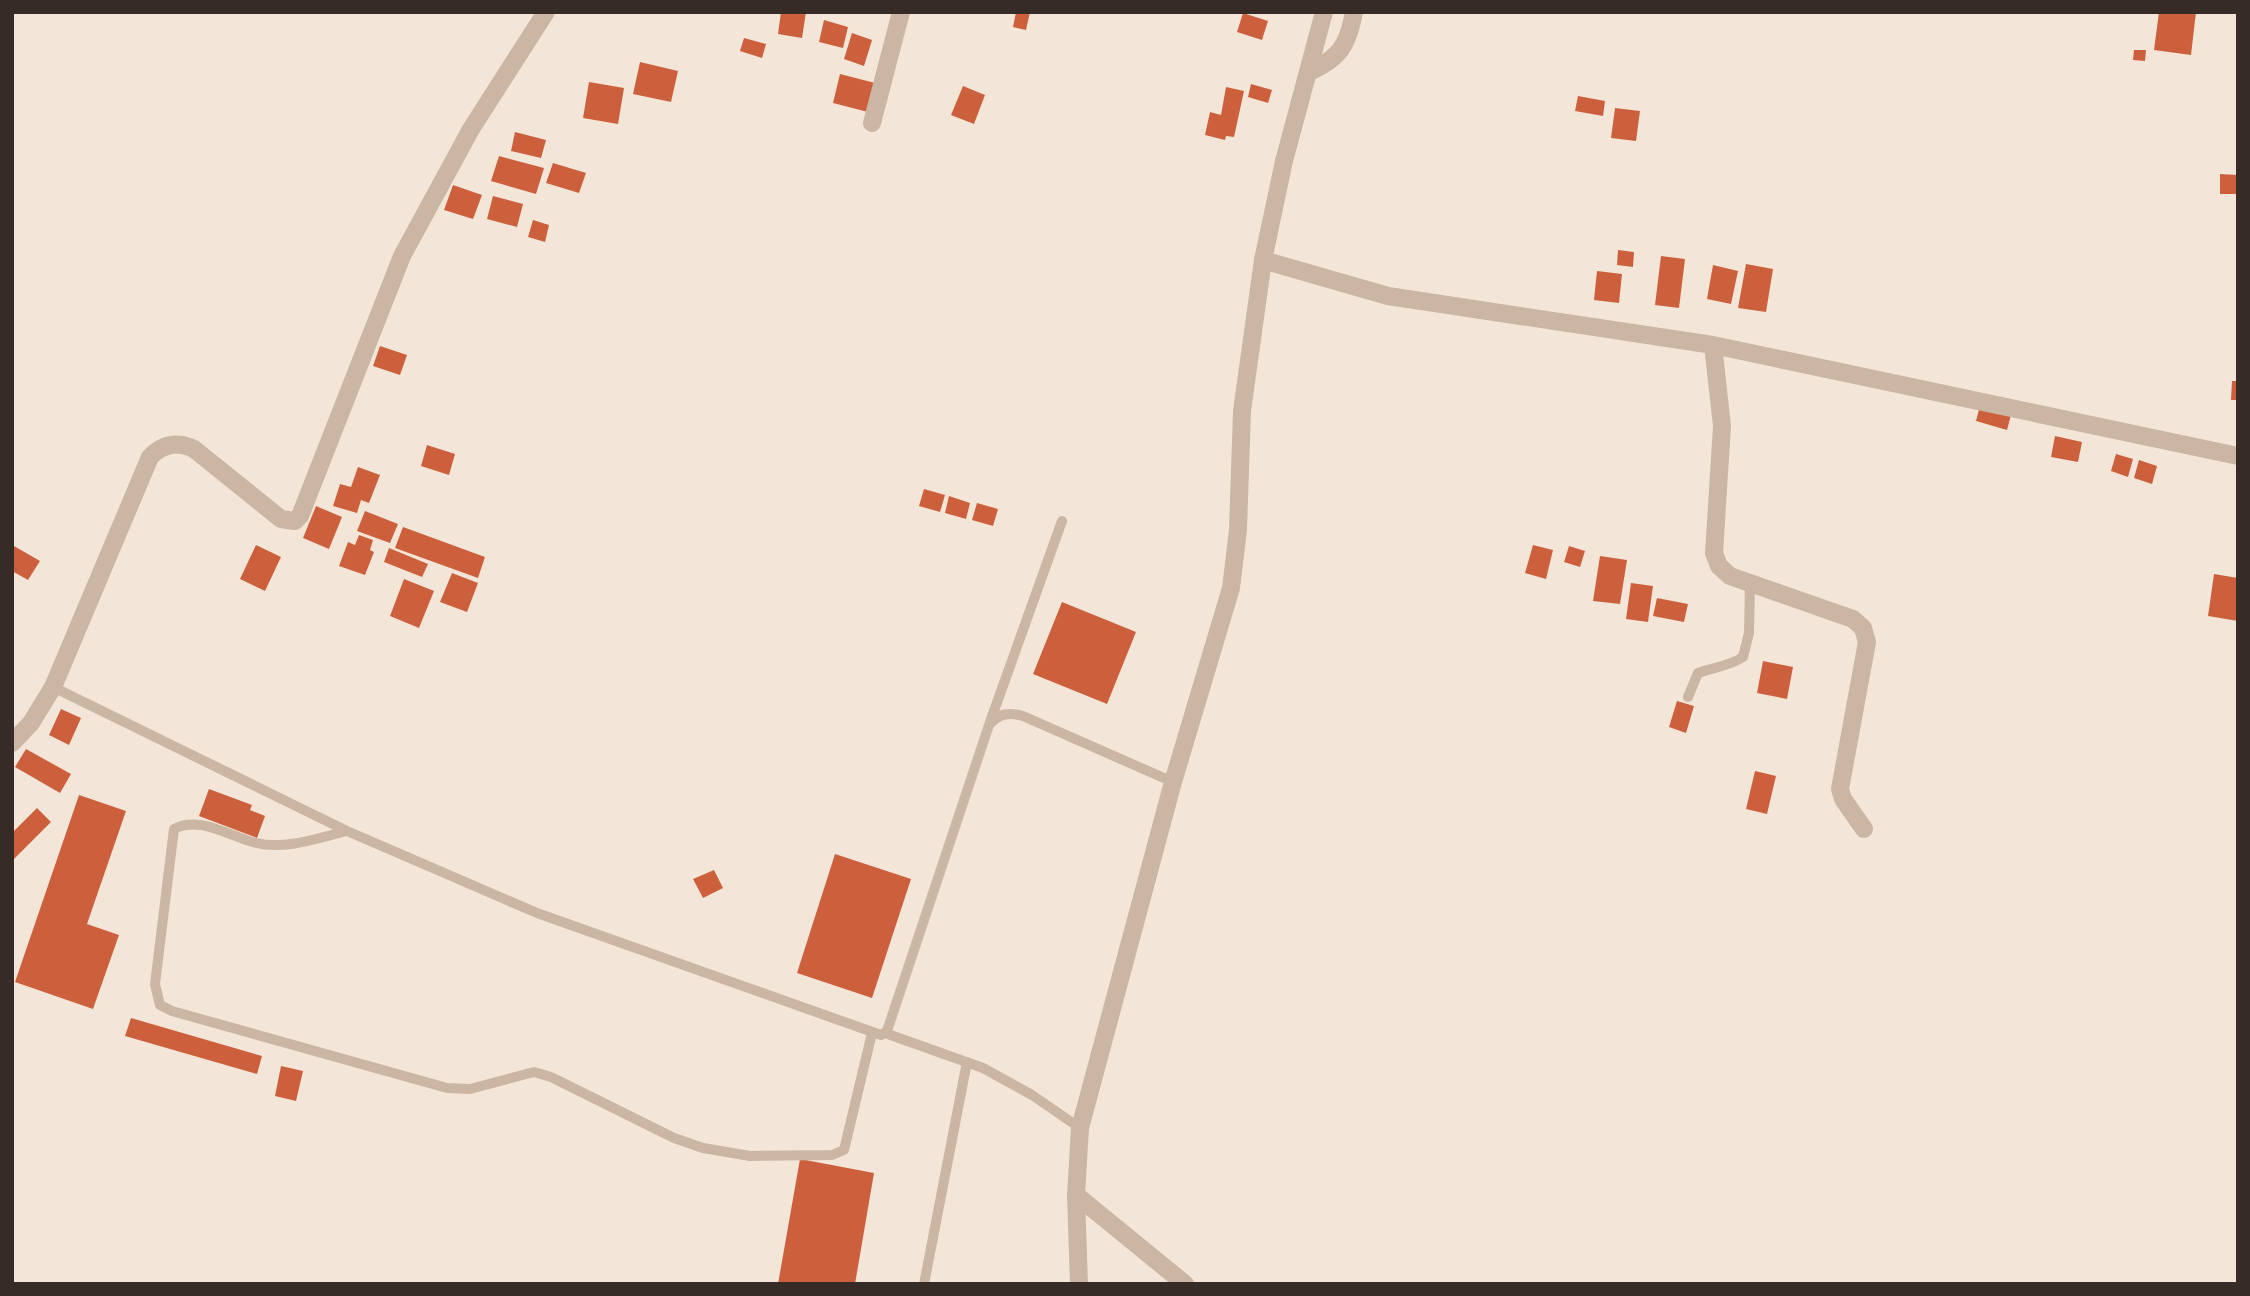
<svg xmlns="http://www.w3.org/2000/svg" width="2250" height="1296" viewBox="0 0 2250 1296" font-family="Lato,sans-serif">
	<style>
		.building { fill: #cd603c }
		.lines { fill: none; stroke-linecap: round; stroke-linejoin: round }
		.service { stroke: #cbb6a4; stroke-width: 10 }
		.minor { stroke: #cbb6a4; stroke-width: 18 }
		.tertiary { stroke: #cbb6a4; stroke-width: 18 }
	</style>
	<rect width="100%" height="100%" fill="#f3e6d9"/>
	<path class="building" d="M781,12H806L802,38L778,34Z
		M1016,12H1030L1026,30L1013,27Z
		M2159,12H2196L2191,55L2154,50Z
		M1243,13L1268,21L1262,40L1237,32Z
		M824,20L848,27L843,48L819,42Z
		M852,33L872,40L864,66L844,59Z
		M744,38L766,44L762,58L740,51Z
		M2134,50H2146L2145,61L2133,60Z
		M640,62L678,71L671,102L633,94Z
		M840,74L875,83L868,112L833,103Z
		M589,82L624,88L618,124L583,118Z
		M1251,84L1272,90L1268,103L1248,97Z
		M963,86L985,95L974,124L951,115Z
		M1226,87L1244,91L1234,137L1226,136L1225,140L1205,135L1210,112L1221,115Z
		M1578,96L1605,101L1603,116L1575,111Z
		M1615,108L1640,111L1636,141L1611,138Z
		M515,132L546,140L541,158L511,151Z
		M499,156L544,168L536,194L491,181Z
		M553,163L586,173L579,193L546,183Z
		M2220,174L2238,175V194H2220Z
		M453,185L482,195L473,219L444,210Z
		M493,196L523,204L517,227L487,219Z
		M533,220L549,225L545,242L528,237Z
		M1618,250L1634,252L1633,267L1617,265Z
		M1661,256L1685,259L1679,308L1655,305Z
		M1746,264L1773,269L1766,312L1738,308Z
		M1713,265L1738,271L1731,304L1707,299Z
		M1597,271L1622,274L1619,303L1594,300Z
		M380,346L407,355L400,375L373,366Z
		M2232,381H2238V400H2231Z
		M1981,402L2012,411L2007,430L1976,421Z
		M2055,436L2082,442L2078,462L2051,457Z
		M427,445L455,454L449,475L421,466Z
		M2116,454L2133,459L2128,477L2111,471Z
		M2139,460L2157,466L2152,484L2134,478Z
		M358,467L380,475L369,503L361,500L357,513L333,506L340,484L351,487Z
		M924,489L945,495L940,512L919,506Z
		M949,496L970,503L966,519L945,513Z
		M977,503L998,509L993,526L972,520Z
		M316,506L342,517L329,549L303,538Z
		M365,511L398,524L390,543L357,531Z
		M403,527L485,557L478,578L395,548Z
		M359,535L373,540L370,550L374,552L365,575L339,566L348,542L355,545Z
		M256,545L281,557L265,591L240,579Z
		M1533,545L1553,550L1546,579L1525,573Z
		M14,546L40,561L28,580L12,571Z
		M1569,546L1585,551L1580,567L1564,562Z
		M389,548L428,564L422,577L384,562Z
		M1600,556L1627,560L1620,604L1593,601Z
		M452,573L478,583L467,612L440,602Z
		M2214,574L2238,578V621L2208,616Z
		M404,579L434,591L419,628L390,616Z
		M1631,583L1653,586L1648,622L1626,619Z
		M1657,598L1688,604L1684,622L1653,616Z
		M1062,602L1136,632L1107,704L1033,674Z
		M1763,661L1793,667L1787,699L1757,693Z
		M1677,701L1694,706L1686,733L1669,727Z
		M61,709L81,718L69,745L49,735Z
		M26,749L71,774L60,793L15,767Z
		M1755,771L1776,776L1767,814L1746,809Z
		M209,789L252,805L250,810L265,816L257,838L199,816Z
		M79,795L126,811L87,924L119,935L93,1009L15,982Z
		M37,808L51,822L12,861V833Z
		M835,854L911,879L872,998L797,973Z
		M714,870L723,888L703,898L693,879Z
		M131,1018L262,1056L257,1074L125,1036Z
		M281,1066L303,1071L296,1101L275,1096Z
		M800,1159L874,1173L855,1284H778Z"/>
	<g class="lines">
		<path class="service" d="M53,687L347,831L537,913L881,1035L887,1031L989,725C999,713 1009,712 1023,716L1173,782
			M1688,697L1698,673C1714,667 1730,666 1743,657L1749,633L1750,583
			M990,722L1062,521
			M347,831C318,838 286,850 256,843C231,837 199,815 174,829L155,984L160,1005L172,1011L447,1088L470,1089L534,1072L551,1077L674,1138L703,1148L750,1156L832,1155L844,1150L872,1033
			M885,1033L983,1068L1032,1095L1080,1128
			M924,1284L967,1062"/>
		<path class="minor" d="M1309,72C1340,58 1348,45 1354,12
			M872,123L901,12
			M1263,260L1388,296L1713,345L2238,456
			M1713,345L1722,426L1714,553L1719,566L1730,576L1853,619L1863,628L1867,642L1840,789L1843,799L1864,829
			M12,743L31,723L53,687L150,457C163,444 177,441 194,449L281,519L295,521L300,516L402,256L471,129L546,12
			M1076,1195L1185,1284"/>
		<path class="tertiary" d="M1079,1284L1076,1195L1080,1128L1173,782L1231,588L1238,530L1242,411L1263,260L1284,161L1324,12"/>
	</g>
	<rect width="2250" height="1296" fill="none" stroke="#362b26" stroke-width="28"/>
</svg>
